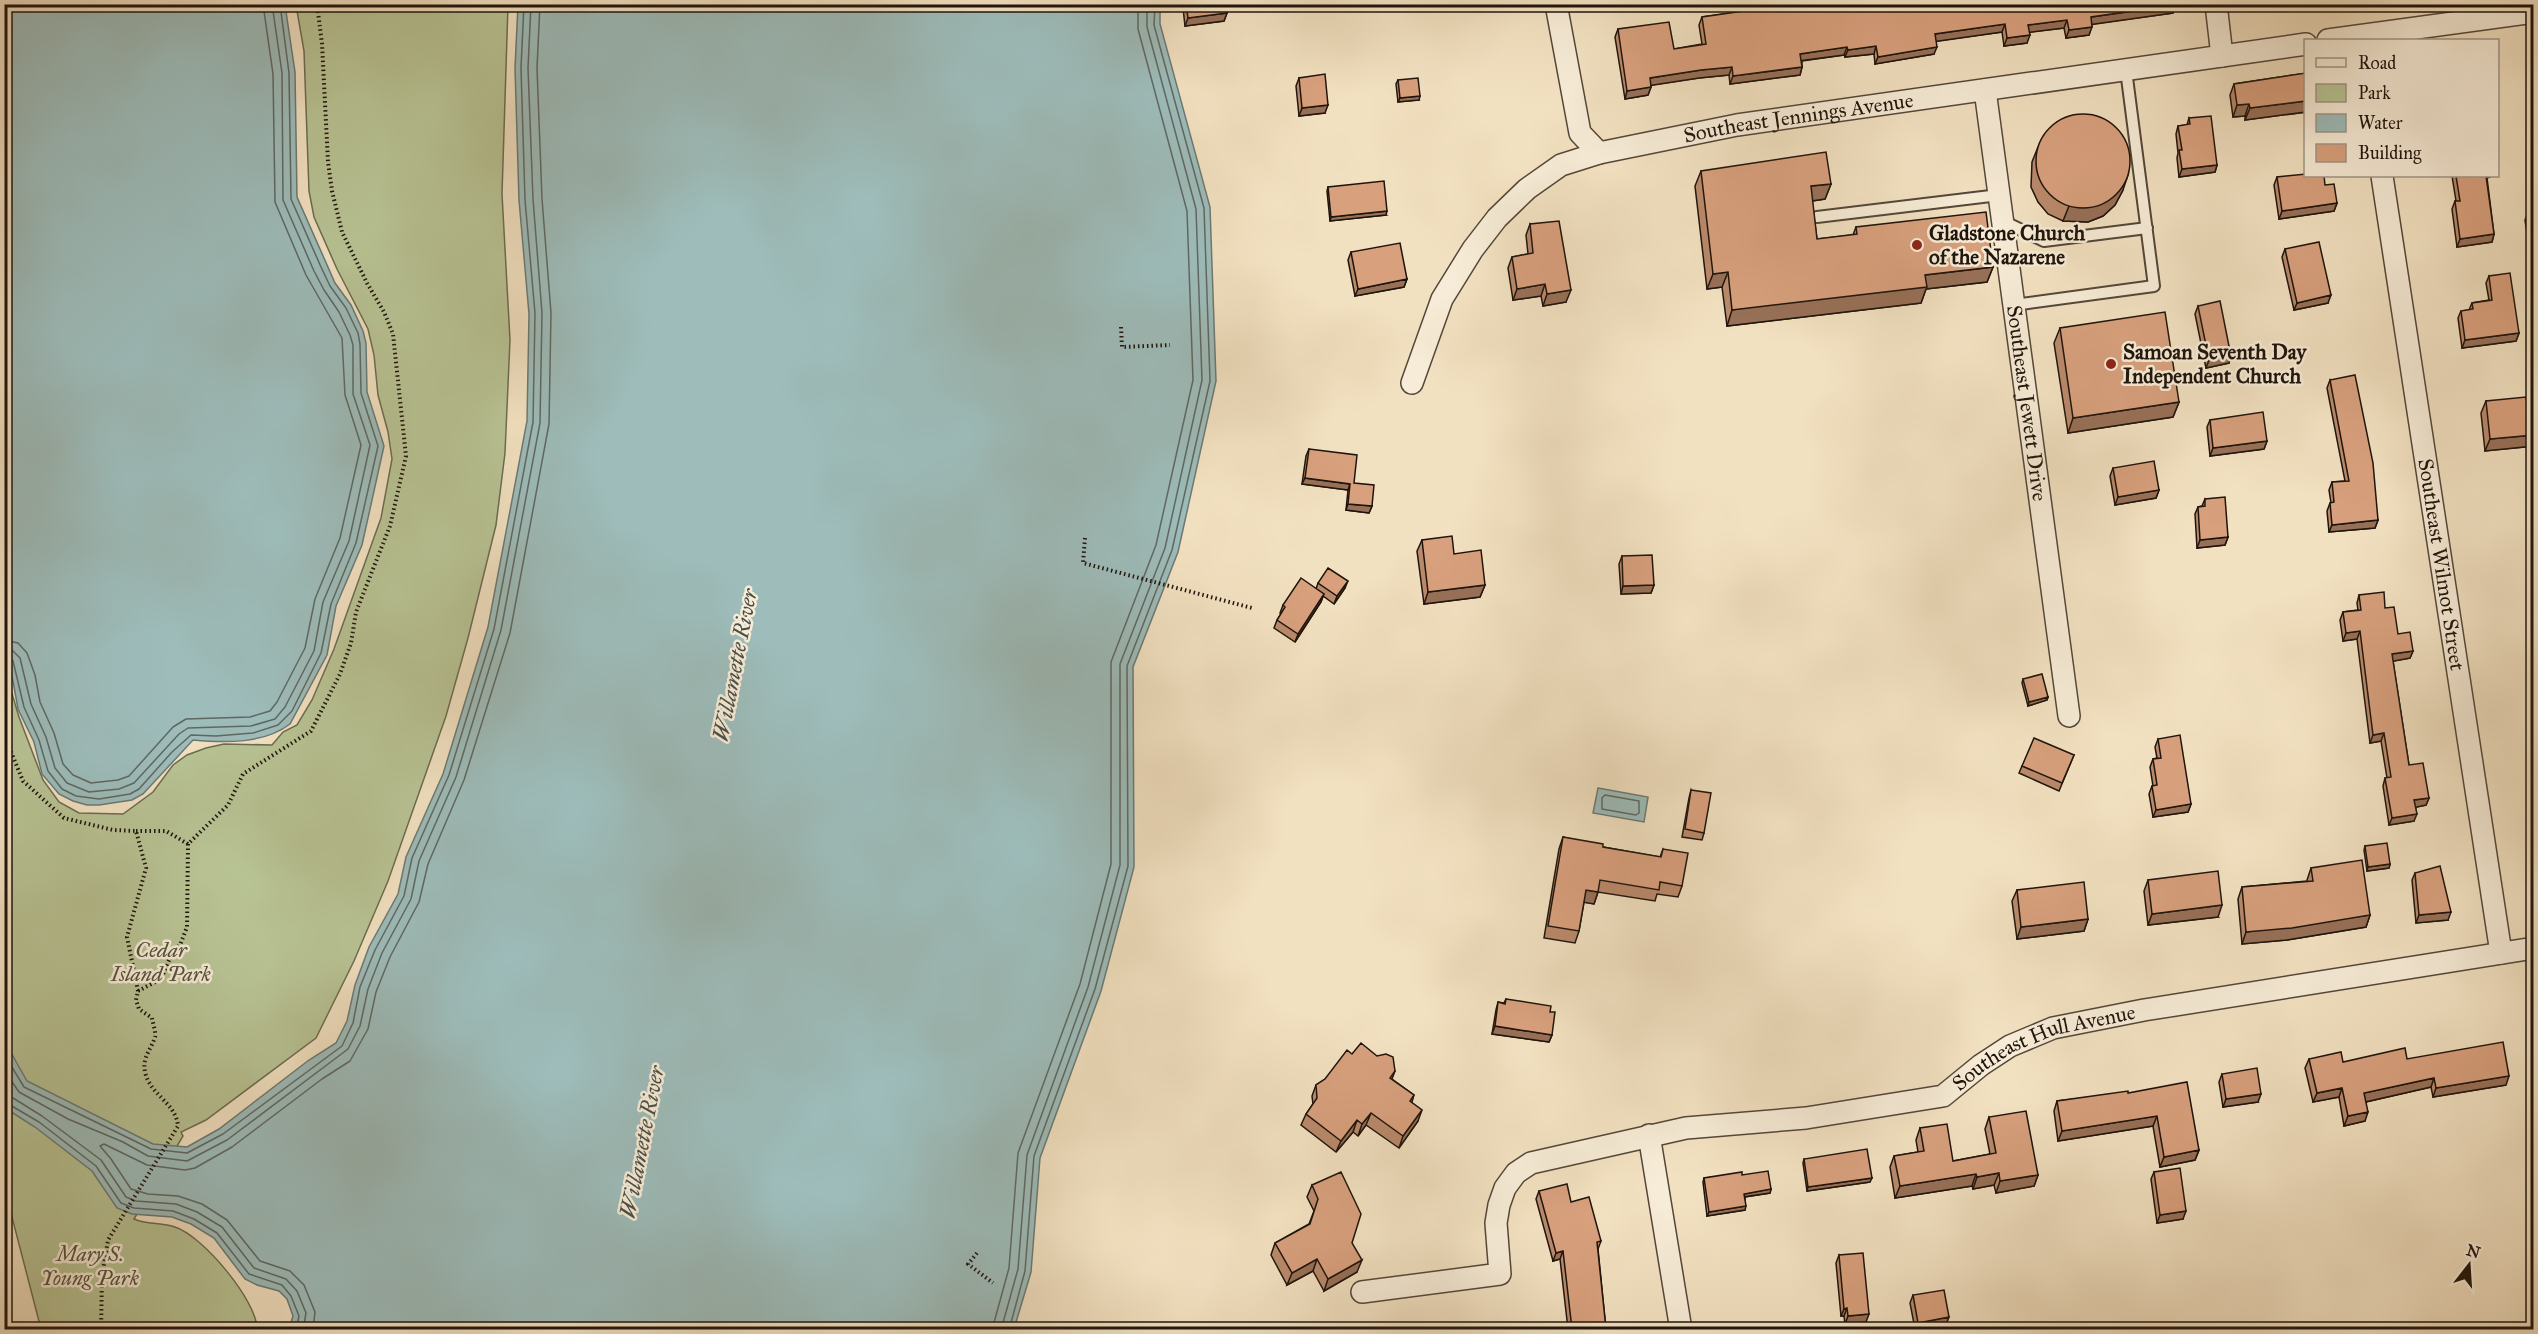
<svg xmlns="http://www.w3.org/2000/svg" width="2538" height="1334" viewBox="0 0 2538 1334" font-family="'IM FELL Great Primer',serif">
	<style>
		.green { fill: #b8c394; stroke: #6c6c50; stroke-width: 1.5 }
		.water { fill: #9dbcba; stroke: #6b7974; stroke-width: 1.5 }
		.lines { fill: none; stroke-linecap: round; stroke-linejoin: round }
		.shore { stroke: #5e6863; stroke-width: 1.5 }
		.service-casing { stroke: #544739; stroke-width: 14 }
		.minor-casing { stroke: #544739; stroke-width: 24 }
		.path { stroke: #1f140c; stroke-width: 4; stroke-dasharray: 1.5 3; stroke-linecap: butt }
		.service { stroke: #f7ecd7; stroke-width: 10 }
		.minor { stroke: #f7ecd7; stroke-width: 21 }
		.wall { fill: #ba8a6c; stroke: #1f140c; stroke-width: 1.5 }
		.shaded-wall { fill: #977058; stroke: #1f140c; stroke-width: 1.5 }
		.building { fill: #d8a07d; stroke: #1f140c; stroke-width: 1.5 }
		.poi-dot { fill: #8f2418; stroke: #f7ecd7; stroke-width: 2 }
		.labels { text-anchor: middle; dominant-baseline: central; stroke-width: 5; stroke-linejoin: round; paint-order: stroke }
		.street-label { font-size: 21px; fill: #1f140c; stroke: #f7ecd7 }
		.poi-label { font-size: 21px; font-weight: bold; fill: #1f140c; stroke: #f7ecd7; text-anchor: start }
		.park-label { font-size: 21px; font-style: italic; fill: #55513c; stroke: #f7ecd7 }
		.water-label { font-size: 22px; font-style: italic; fill: #4b4f49; stroke: #f7ecd7 }
	</style>
	<rect width="100%" height="100%" fill="#f2e1c1"/>
	<filter id="stains"><feTurbulence type="fractalNoise" baseFrequency=".00333" numOctaves="4"/><feColorMatrix values="0 0 0 0 .2 0 0 0 0 .09 0 0 0 0 .02 0 0 0 .5 -.17"/></filter>
	<radialGradient id="worn" r=".72"><stop offset=".6" stop-color="#630" stop-opacity="0"/><stop offset="1" stop-color="#630" stop-opacity=".3"/></radialGradient>
	<path class="green" d="M296,5H508L502,194L510,340L505,453L496,525L468,638L446,716L388,881L354,961L316,1038L206,1120L181,1132L183,1136L134,1219C147,1225 162,1222 175,1227C203,1236 257,1301 257,1329H41L5,1190L4,667L19,717L43,780L59,802L79,813L123,814L153,792L173,765L187,755L206,748L224,744L272,745L283,732L297,725L312,700L334,649L381,518L392,459L388,432L378,395L374,355L368,329L337,269L314,217L309,191L304,51Z"/>
	<path class="water" d="M4,5H285L295,72L297,197L335,283L351,305L363,331L366,343L367,392L384,446L362,545L336,606L327,655L290,724C264,744 225,743 193,740L143,794L132,800L99,805H87L73,801L59,794L42,774L34,742L18,709L13,681L5,658Z
		M518,5H1160V24L1210,207L1216,381L1178,552L1133,667L1134,867L1101,991L1040,1158L1031,1272L1014,1329H289L293,1316L287,1299L279,1291L257,1285L245,1279L214,1238L191,1224L172,1217L132,1214L117,1208L92,1171L35,1127L5,1108V1042L27,1081L153,1144L187,1147L219,1129L309,1060L336,1043L347,1021L355,985L369,947L398,894L406,857L443,774L488,627L527,421L529,314L519,200L515,68Z
		M1598,788L1648,797L1644,822L1593,813Z"/>
	<g class="lines">
		<path class="shore" d="M4,640L18,643L27,653L35,675L40,702L54,733L63,764L73,775L91,783L118,780L129,776L173,727L186,719L250,717L270,711L277,702L305,648L315,599L340,538L361,445L345,395L342,338L306,275L275,202L273,74L263,4
			M4,649L13,651L20,658L31,704L46,737L55,768L67,783L89,792L119,789L134,783L179,734L188,728L251,726L275,719L285,707L314,651L323,602L349,541L370,445L353,394V345L350,335L339,312L324,290L314,271L283,200L282,73L272,4
			M4,657H10L13,661L24,707L39,740L48,771L62,789L76,796L99,799L130,794L139,789L172,752L191,735L216,736L253,733L278,725L292,711L321,653L331,604L356,543L378,446L361,393L360,344L358,333L346,308L330,286L321,267L291,199L289,73L280,4
			M1605,795L1639,801V813L1636,815L1602,809V798Z
			M4,1054L24,1087L151,1149L187,1153L223,1134L342,1046L353,1023L360,987L375,950L404,896L412,858L449,775L494,629L533,422L535,313L525,200L521,68L524,4
			M4,1070L19,1092L68,1119L123,1142L148,1156L187,1161L227,1140L348,1049L360,1026L368,989L382,953L411,899L419,861L456,777L501,630L540,423L542,313L533,199L528,68L531,4
			M4,1096L13,1098L42,1116L101,1160L126,1197L136,1201L176,1204L197,1212L222,1227L254,1268L286,1279L297,1291L306,1313L303,1330
			M4,1104L10,1105L39,1122L96,1166L121,1203L134,1208L173,1211L194,1219L217,1233L249,1274L282,1285L291,1296L299,1316L296,1330
			M313,1330L315,1312L304,1285L290,1271L260,1261L227,1220L202,1204L178,1196L148,1194L131,1189L111,1159L100,1146L104,1144L147,1165L185,1170L195,1168L232,1147L322,1079L350,1061L368,1029L376,992L390,957L419,902L428,864L464,780L510,633L549,424L551,313L542,199L537,68L540,4
			M992,1330L1009,1268L1018,1153L1080,984L1111,864V662L1156,545L1193,380L1187,211L1138,29V4
			M1001,1330L1018,1269L1027,1155L1088,987L1120,865V664L1165,548L1202,380L1196,209L1147,27V4
			M1009,1330L1025,1271L1034,1156L1095,989L1128,866L1127,666L1172,550L1210,381L1204,208L1154,25L1155,4"/>
		<defs>
			<path id="service" d="M1817,217L1999,195
				M2003,221L2044,241L2147,228
				M2014,305L2154,286L2126,70"/>
			<g id="minor">
				<path d="M1556,4L1580,133L1599,153"/>
				<path d="M2216,4L2222,56"/>
				<path d="M2328,40L2534,12"/>
				<path id="s1" d="M1985,90L2069,716"/>
				<path id="s2" d="M2382,176L2501,953"/>
				<path id="s3" d="M1412,383L1442,299L1473,249L1497,218L1527,189L1561,165L1599,153L1737,125L2306,44"/>
				<path d="M1649,1135L1681,1330"/>
				<path id="s4" d="M1362,1292L1500,1274L1496,1223L1499,1205L1505,1188L1516,1173L1531,1163L1686,1128L1806,1118L1943,1096L1981,1065L2010,1046L2053,1028L2144,1010L2534,948"/>
			</g>
		</defs>
		<use href="#service" class="service-casing"/>
		<use href="#minor" class="minor-casing"/>
		<path class="path" d="M1121,327L1122,347L1170,345
			M1085,538L1083,563L1252,608
			M4,735L23,781L64,818L113,830L136,831L146,868L127,937L138,991L136,1000L139,1009L152,1018C153,1024 156,1032 155,1037C151,1050 142,1057 145,1072C150,1095 176,1103 178,1126L108,1240L102,1276L101,1330
			M136,831H166L188,844
			M138,991L161,979L173,951L180,945L187,927L188,844L228,805L243,774L311,731L340,674L351,643L356,612L390,526L406,456L393,334L384,312L367,283L342,232L332,191L328,162L322,44L317,4
			M977,1253L968,1264L993,1283"/>
		<use href="#service" class="service"/>
		<use href="#minor" class="minor"/>
	</g>
	<path class="wall" d="M1184,4H1226L1227,13L1224,21L1185,26L1183,8Z
		M1769,4H2176V5L2173,13L2092,24L2089,35L2066,38L2064,28L2029,32L2027,43L2004,46L2002,32L1936,41L1934,54L1875,64L1874,54L1845,57L1844,55L1802,61V67L1800,75L1730,84L1729,75L1699,78L1651,85V87L1648,95L1625,99L1615,37L1618,29L1674,49L1702,44L1699,25L1702,17L1768,8Z
		M2306,73V112L2245,120V116L2233,117L2230,95L2234,84Z
		M1299,78L1325,113L1299,116L1296,86Z
		M1398,80L1419,100L1398,102L1396,84Z
		M2189,118L2217,165L2215,172L2179,177L2177,158L2178,153L2176,134L2178,126L2187,125Z
		M2038,147L2123,190L2115,205L2103,216L2088,222L2063,221L2048,214L2038,202L2031,187L2032,162Z
		M1701,171L1831,184L1825,199L1812,201L1817,239L1853,235L1856,227L1993,267L1987,282L1926,289L1921,303L1727,326L1722,287L1707,289L1695,186Z
		M2452,176H2491L2490,177L2487,178L2494,234L2492,242L2457,247L2452,209L2455,201H2456Z
		M2277,177L2325,185L2337,203L2334,211L2279,219L2274,185Z
		M1328,187L1386,215L1330,221L1327,191Z
		M2534,211V254H2530L2525,220L2528,212Z
		M1530,224L1566,302L1543,306L1541,296L1513,300L1508,268L1512,257L1528,254L1526,235Z
		M2285,249L2328,303L2294,310L2282,257Z
		M1351,252L1407,279L1404,287L1355,296L1348,260Z
		M2489,276L2519,333L2516,341L2462,348L2458,318L2461,311L2469,310L2472,303L2489,300L2486,283Z
		M2198,306L2229,363L2206,368L2195,314Z
		M2060,328L2179,402L2173,417L2068,433L2054,343Z
		M2330,380L2378,520L2375,528L2329,532L2327,511L2330,503H2331L2329,490L2332,482L2345,481L2327,388Z
		M2486,401L2528,412H2534V446L2485,451L2481,413Z
		M2210,420L2267,441L2264,449L2210,456L2207,427Z
		M1309,449L1354,483L1372,506L1369,513L1346,510L1348,490L1302,484L1306,456Z
		M2113,468L2159,490L2156,498L2115,505L2110,476Z
		M2205,499L2228,537L2225,545L2197,548L2195,514L2198,507L2202,506Z
		M1422,540L1454,554L1485,585L1480,597L1424,604L1417,551Z
		M1622,556L1654,585L1651,593L1621,594L1619,564Z
		M1318,583L1345,588L1334,604L1323,596L1321,602L1295,642L1274,628L1277,620L1281,614L1280,613L1283,605L1316,589Z
		M2359,595L2385,608L2398,634L2413,651L2410,658L2393,661L2409,765L2429,798L2426,805L2416,807L2414,821L2389,825L2383,786L2385,778H2387L2381,741L2370,743L2357,639L2343,641L2340,620L2343,612L2358,610L2357,603Z
		M2023,679L2048,697L2047,700L2028,706L2022,683Z
		M2158,739L2191,804L2188,812L2153,817L2149,794L2152,786H2153L2150,767L2153,759L2157,758L2155,747Z
		M2074,755L2059,791L2019,773L2022,766Z
		M1691,790L1704,833L1702,840L1682,837L1689,798Z
		M1563,837L1603,847L1660,857L1663,849L1682,886L1678,897L1657,894L1655,901L1598,892L1594,904L1584,902L1579,931L1575,943L1544,938L1559,849Z
		M2365,846L2390,864L2389,868L2367,871L2364,850Z
		M2311,868L2370,915L2366,927L2287,940L2242,944L2238,899L2242,887L2307,881V880Z
		M2415,873L2448,920L2416,923L2412,880Z
		M2148,880L2218,917L2148,925L2144,891Z
		M2017,890L2088,919L2084,931L2017,939L2012,901Z
		M1506,999L1552,1035L1549,1042L1492,1034L1496,1010L1498,1002L1504,1003Z
		M1352,1054L1395,1071L1392,1079L1414,1095L1412,1102L1418,1121L1399,1148L1366,1125L1358,1136L1353,1132L1336,1152L1301,1125L1306,1114L1313,1104L1312,1096L1316,1085L1325,1079Z
		M2309,1059L2343,1062L2407,1059L2506,1085L2433,1097L2431,1087L2366,1102L2365,1121L2344,1126L2339,1097L2313,1102L2305,1068Z
		M2222,1074L2258,1102L2223,1107L2219,1082Z
		M2128,1093L2199,1150L2195,1160L2160,1167L2153,1126L2058,1141L2054,1111L2057,1101Z
		M1989,1117L2038,1175L2034,1186L1996,1193L1994,1185L1973,1189L1972,1186L1895,1198L1890,1167L1894,1156L1918,1152L1916,1140L1920,1128L1953,1161L1990,1154L1985,1129Z
		M1804,1159L1870,1182L1807,1191L1803,1163Z
		M2154,1172L2183,1219L2157,1223L2151,1179Z
		M1742,1175L1771,1189L1770,1193L1745,1197V1210L1707,1216L1703,1182L1704,1178Z
		M1312,1185L1352,1243L1357,1272L1324,1291L1313,1271L1287,1285L1271,1255L1275,1243L1309,1224L1314,1211L1307,1197Z
		M1539,1191L1571,1202L1601,1241L1598,1249L1606,1329H1568L1560,1259L1553,1261L1536,1199Z
		M1839,1255L1866,1322L1845,1324L1844,1316H1841L1836,1263Z
		M1913,1295L1946,1325L1921,1329H1915L1910,1303Z"/>
	<path class="shaded-wall" d="M2176,5L2173,13L2088,25L2091,17Z
		M1227,13L1224,21L1185,26L1188,18Z
		M2067,20L2064,28L2025,33L2028,25Z
		M2005,24L2002,32L1932,42L1935,34Z
		M2092,27L2089,35L2066,38L2069,30Z
		M2030,35L2027,43L2004,46L2007,38Z
		M1876,46L1874,54L1845,57L1848,50Z
		M1847,47L1844,55L1798,61L1800,54Z
		M1937,47L1934,54L1875,64L1878,57Z
		M1732,67L1729,75L1699,78L1647,86L1650,78L1701,70Z
		M1802,67L1800,75L1730,84L1733,76Z
		M1651,87L1648,95L1625,99L1627,91Z
		M1420,96L1419,100L1398,102L1400,98Z
		M2306,101V112L2245,120L2250,108Z
		M2249,104L2245,116L2233,117L2237,105Z
		M1328,105L1325,113L1299,116L1302,108Z
		M2217,165L2215,172L2179,177L2182,169Z
		M2128,175L2123,190L2115,205L2103,216L2088,222L2063,221L2069,206Z
		M1831,184L1825,199L1805,202L1811,186Z
		M2337,203L2334,211L2279,219L2282,211Z
		M1387,211L1386,215L1330,221L1331,217Z
		M2494,234L2492,242L2457,247L2460,239Z
		M2533,247L2534,254H2530Z
		M1993,267L1987,282L1926,289L1921,303L1727,326L1732,310L1925,275Z
		M1728,272L1722,287L1707,289L1713,274Z
		M1407,279L1404,287L1355,296L1358,289Z
		M1545,284L1541,296L1513,300L1517,289Z
		M1571,290L1566,302L1543,306L1547,294Z
		M2331,295L2328,303L2294,310L2297,303Z
		M2519,333L2516,341L2462,348L2465,340Z
		M2231,356L2229,363L2206,368L2209,360Z
		M2179,402L2173,417L2068,433L2073,418Z
		M2534,435V446L2485,451L2490,439Z
		M2267,441L2264,449L2210,456L2213,448Z
		M1305,478L1350,484L1348,490L1302,484Z
		M2159,490L2156,498L2115,505L2118,497Z
		M1348,504L1372,506L1369,513L1346,510Z
		M2378,520L2375,528L2329,532L2332,525Z
		M2228,537L2225,545L2197,548L2200,540Z
		M1348,581L1345,588L1334,604L1337,596Z
		M1485,585L1480,597L1424,604L1428,592Z
		M1654,585L1651,593L1621,594L1623,586Z
		M1324,594L1321,602L1295,642L1298,634Z
		M2360,631L2357,639L2343,641L2346,633Z
		M2413,651L2410,658L2389,662L2392,654Z
		M2048,697L2047,700L2028,706L2029,702Z
		M2384,733L2381,741L2370,743L2373,735Z
		M2429,798L2426,805L2412,808L2414,800Z
		M2191,804L2188,812L2153,817L2156,810Z
		M2417,814L2414,821L2389,825L2392,818Z
		M2390,864L2389,868L2367,871L2368,867Z
		M1586,890L1598,892L1594,904L1582,902Z
		M2222,905L2218,917L2148,925L2152,914Z
		M2451,912L2448,920L2416,923L2419,915Z
		M2370,915L2366,927L2287,940L2242,944L2246,932Z
		M2088,919L2084,931L2017,939L2021,927Z
		M1495,1026L1552,1035L1549,1042L1492,1034Z
		M2509,1076L2506,1085L2433,1097L2436,1088Z
		M2434,1078L2431,1087L2361,1103L2364,1093Z
		M2342,1088L2339,1097L2313,1102L2317,1093Z
		M2261,1094L2258,1102L2223,1107L2226,1099Z
		M1422,1110L1418,1121L1399,1148L1403,1136Z
		M2368,1112L2365,1121L2344,1126L2348,1116Z
		M1371,1113L1366,1125L1358,1136L1362,1124Z
		M2157,1116L2153,1126L2058,1141L2062,1131Z
		M1357,1120L1353,1132L1336,1152L1341,1141Z
		M2199,1150L2195,1160L2160,1167L2164,1157Z
		M1999,1173L1994,1185L1973,1189L1977,1177Z
		M1976,1174L1972,1186L1895,1198L1900,1186Z
		M2038,1175L2034,1186L1996,1193L2000,1181Z
		M1872,1178L1870,1182L1807,1191L1808,1187Z
		M1771,1189L1770,1193L1743,1197L1744,1194Z
		M1746,1206L1745,1210L1707,1216L1709,1212Z
		M2186,1211L2183,1219L2157,1223L2160,1215Z
		M1563,1251L1560,1259L1553,1261L1556,1253Z
		M1317,1259L1313,1271L1287,1285L1292,1273Z
		M1362,1260L1357,1272L1324,1291L1328,1279Z
		M1847,1308L1844,1316H1841L1844,1309Z
		M1869,1314L1866,1322L1845,1324L1848,1316Z
		M1949,1317L1946,1325L1921,1329H1916L1918,1323Z"/>
	<path class="building" d="M1186,4H1226L1227,13L1188,18Z
		M1771,4H2176V5L2091,17L2092,27L2069,30L2067,20L2028,25L2030,35L2007,38L2005,24L1935,34L1937,47L1878,57L1876,46L1848,50L1847,47L1800,54L1802,67L1733,76L1732,67L1701,70L1650,78L1651,87L1627,91L1618,29L1669,22L1674,49L1706,44L1702,17L1771,7Z
		M2306,73V101L2250,108L2249,104L2237,105L2234,84Z
		M1325,74L1328,105L1302,108L1299,78Z
		M1418,78L1420,96L1400,98L1398,80Z
		M2036 161a47 47 0 1 1 94 0a47 47 0 1 1-94 0Z
		M2211,116L2217,165L2182,169L2179,150H2182L2178,126L2190,124L2189,118Z
		M1826,152L1831,184L1811,186L1817,239L1857,234L1856,227L1986,212L1993,267L1925,275L1927,287L1732,310L1728,272L1713,274L1701,171Z
		M2306,174V176H2324L2325,185L2334,184L2337,203L2282,211L2277,177Z
		M2456,176H2486L2494,234L2460,239L2455,201H2460Z
		M1384,181L1387,211L1331,217L1328,187Z
		M2534,211V246L2533,247L2528,212Z
		M1559,221L1571,290L1547,294L1545,284L1517,289L1512,257L1533,253L1530,224Z
		M2319,242L2331,295L2297,303L2285,249Z
		M1400,243L1407,279L1358,289L1351,252Z
		M2510,273L2519,333L2465,340L2461,311L2473,309L2472,303L2492,300L2489,276Z
		M2220,301L2231,356L2209,360L2198,306Z
		M2165,312L2179,402L2073,418L2060,328Z
		M2355,375L2373,463L2378,520L2332,525L2330,503L2334,502L2332,482L2349,481L2330,380Z
		M2526,397L2528,412H2534V435L2490,439L2486,401Z
		M2263,412L2267,441L2213,448L2210,420Z
		M1309,449L1357,455L1354,483L1374,485L1372,506L1348,504L1350,484L1305,478Z
		M2154,461L2159,490L2118,497L2113,468Z
		M2225,497L2228,537L2200,540L2198,507L2205,506V499Z
		M1452,536L1454,554L1481,550L1485,585L1428,592L1422,540Z
		M1652,555L1654,585L1623,586L1622,556Z
		M1328,568L1348,581L1337,596L1318,583Z
		M1301,578L1324,594L1298,634L1277,620L1285,607L1283,605Z
		M2384,592L2385,608L2394,607L2398,634L2410,632L2413,651L2392,654L2409,765L2423,763L2429,798L2414,800L2417,814L2392,818L2385,778L2391,777L2384,733L2373,735L2360,631L2346,633L2343,612L2361,610L2359,595Z
		M2042,674L2048,697L2029,702L2023,679Z
		M2180,735L2191,804L2156,810L2152,786L2157,785L2153,759L2161,758L2158,739Z
		M2034,738L2074,755L2062,783L2022,766Z
		M1691,790L1711,793L1704,833L1685,829Z
		M1563,837L1603,844V847L1661,857L1663,849L1688,853L1682,886L1660,882L1659,890L1600,880L1598,892L1586,890L1579,931L1548,926Z
		M2387,843L2390,864L2368,867L2365,846Z
		M2362,860L2370,915L2292,928L2246,932L2242,887L2313,881L2311,868Z
		M2440,866L2451,912L2419,915L2415,873Z
		M2218,871L2222,905L2152,914L2148,880Z
		M2084,882L2088,919L2021,927L2017,890Z
		M1506,999L1551,1006L1550,1012H1555L1552,1035L1495,1026L1498,1002L1505,1004Z
		M2503,1042L2509,1076L2436,1088L2434,1078L2364,1093L2368,1112L2348,1116L2342,1088L2317,1093L2309,1059L2341,1052L2343,1062L2405,1048L2407,1059Z
		M1361,1043L1377,1056L1386,1054L1393,1057L1395,1071L1390,1078L1414,1095L1410,1101L1422,1110L1403,1136L1371,1113L1362,1124L1357,1120L1341,1141L1306,1114L1317,1098L1316,1085L1325,1079L1347,1050L1352,1054Z
		M2257,1068L2261,1094L2226,1099L2222,1074Z
		M2187,1082L2199,1150L2164,1157L2157,1116L2062,1131L2057,1101L2128,1091V1093Z
		M2026,1111L2038,1175L2000,1181L1999,1173L1977,1177L1976,1174L1900,1186L1894,1156L1924,1151L1920,1128L1947,1124L1953,1161L1996,1153L1989,1117Z
		M1867,1149L1872,1178L1808,1187L1804,1159Z
		M2180,1168L2186,1211L2160,1215L2154,1172Z
		M1768,1171L1771,1189L1744,1194L1746,1206L1709,1212L1704,1178L1742,1172V1175Z
		M1341,1172L1361,1214L1352,1243L1362,1260L1328,1279L1317,1259L1292,1273L1275,1243L1310,1224L1318,1199L1312,1185Z
		M1567,1184L1571,1202L1589,1197L1601,1241L1597,1242L1606,1329H1572L1563,1251L1556,1253L1539,1191Z
		M1863,1253L1869,1314L1848,1316L1847,1308L1844,1309L1839,1255Z
		M1944,1290L1949,1317L1918,1323L1913,1295Z"/>
	<g class="poi-dot">
		<circle cx="1917" cy="245" r="6"/>
		<circle cx="2111" cy="364" r="6"/>
	</g>
	<g class="labels">
		<g class="street-label">
			<text stroke="none"><textPath href="#s3" startOffset="513">Southeast Jennings Avenue</textPath></text>
			<text stroke="none"><textPath href="#s1" startOffset="316">Southeast Jewett Drive</textPath></text>
			<text stroke="none"><textPath href="#s2" startOffset="393">Southeast Wilmot Street</textPath></text>
			<text stroke="none"><textPath href="#s4" startOffset="796">Southeast Hull Avenue</textPath></text>
		</g>
		<g class="poi-label">
			<text x="1929" y="233">Gladstone Church<tspan x="1929" dy="24">of the Nazarene</tspan></text>
			<text x="2123" y="352">Samoan Seventh Day<tspan x="2123" dy="24">Independent Church</tspan></text>
		</g>
		<g class="park-label">
			<text x="161" y="950">Cedar<tspan x="161" dy="24">Island Park</tspan></text>
			<text x="90" y="1254">Mary S.<tspan x="90" dy="24">Young Park</tspan></text>
		</g>
		<g class="water-label">
			<text transform="translate(735 665) rotate(-79)">Willamette River</text>
			<text transform="translate(642 1142) rotate(-79)">Willamette River</text>
		</g>
	</g>
	<rect width="2538" height="1334" fill="none" stroke="#f2e1c1" stroke-width="24"/>
	<rect x="6" y="6" width="2526" height="1322" fill="none" stroke="#1f140c" stroke-width="3"/>
	<rect x="12" y="12" width="2514" height="1310" fill="none" stroke="#1f140c" stroke-width="1.5"/>
	<rect x="2304" y="39" width="195" height="138" fill="#f7ecd7" stroke="#a19686" stroke-width="1.5"/>
	<rect x="2316" y="58" width="30" height="9" fill="#f7ecd7" stroke="#a19686" stroke-width="1.5"/>
	<text x="2358" y="69" font-size="18" fill="#1f140c">Road</text>
	<rect x="2316" y="84" width="30" height="18" fill="#b8c394" stroke="#a19686" stroke-width="1.5"/>
	<text x="2358" y="99" font-size="18" fill="#1f140c">Park</text>
	<rect x="2316" y="114" width="30" height="18" fill="#9dbcba" stroke="#a19686" stroke-width="1.5"/>
	<text x="2358" y="129" font-size="18" fill="#1f140c">Water</text>
	<rect x="2316" y="144" width="30" height="18" fill="#d8a07d" stroke="#a19686" stroke-width="1.5"/>
	<text x="2358" y="159" font-size="18" fill="#1f140c">Building</text>
	<g transform="translate(2469 1265) rotate(17)" stroke="#f7ecd7" stroke-width="4.5" paint-order="stroke">
	<path d="M0-4.5L10 22L0 15L-10 22Z" fill="#1f140c"/>
	<text y="-9" font-size="16" font-weight="bold" text-anchor="middle" fill="#1f140c">N</text>
	</g>
	<rect width="100%" height="100%" filter="url(#stains)"/>
	<rect width="100%" height="100%" fill="url(#worn)"/>
</svg>
